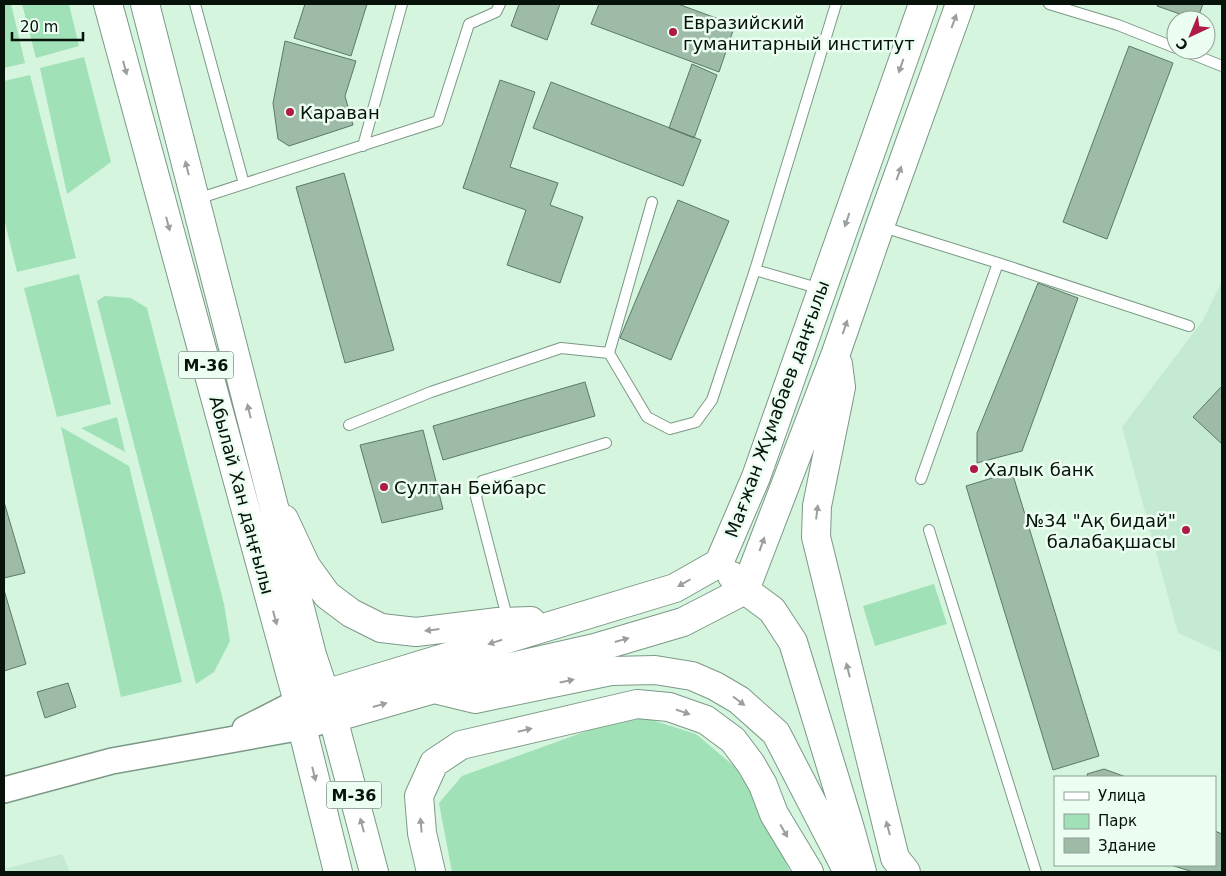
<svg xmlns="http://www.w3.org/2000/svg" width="1226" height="876" viewBox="0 0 1226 876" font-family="'DejaVu Sans',sans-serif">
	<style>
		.built { fill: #c4ebd1 }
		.green { fill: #a0e1b7 }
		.building { fill: #9dbba7; stroke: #5d7966 }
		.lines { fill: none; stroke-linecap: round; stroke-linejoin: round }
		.service-casing { stroke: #7c9986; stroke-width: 12 }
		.tertiary-casing { stroke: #7c9986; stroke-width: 28 }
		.secondary-casing { stroke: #7c9986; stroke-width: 30 }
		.primary-casing { stroke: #7c9986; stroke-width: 30 }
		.service { stroke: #fff; stroke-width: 10 }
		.tertiary { stroke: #fff; stroke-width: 25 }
		.secondary { stroke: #fff; stroke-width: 28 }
		.primary { stroke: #fff; stroke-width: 28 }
		.oneway { fill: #9ca09d }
		.poi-dot { fill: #ae1a46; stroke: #ebfef1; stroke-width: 2 }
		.labels { text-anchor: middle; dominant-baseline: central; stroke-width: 5; stroke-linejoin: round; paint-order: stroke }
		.shield { fill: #ebfef1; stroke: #4b5950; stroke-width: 1 }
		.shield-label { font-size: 16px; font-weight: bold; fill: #07120b }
		.poi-label { font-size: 18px; fill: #07120b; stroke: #ebfef1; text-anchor: start }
		.street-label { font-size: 18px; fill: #07120b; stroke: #ebfef1 }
	</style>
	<rect width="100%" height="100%" fill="#d5f5df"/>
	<path class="built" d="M1222,281V653L1178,633L1122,427L1203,320Z
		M62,854L70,872H4V869Z"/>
	<path class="green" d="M4,4H11L25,63L4,68Z
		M22,4H69L79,46L36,58Z
		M84,57L111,162L67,194L40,68Z
		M30,75L76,258L17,272L4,218V81Z
		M79,274L111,404L57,417L24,288Z
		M105,296L131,298L147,308L224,604L230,641L214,672L196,684L97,301Z
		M117,417L125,452L81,428Z
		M61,427L129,466L182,682L121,697Z
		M934,584L947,624L875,646L863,606Z
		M642,717L696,734L735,767L763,813L790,872H452L439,803L462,776L595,728Z"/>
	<path class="building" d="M305,4H367L351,56L294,38Z
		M519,4H560L547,40L511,26Z
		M599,4H678L735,25L719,72L591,24Z
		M1158,4H1203L1197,20L1157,6Z
		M285,41L356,61L345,96L353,125L289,146L278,139L273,103Z
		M1129,46L1173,63L1107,239L1063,222Z
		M692,64L717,75L694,138L669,128Z
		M500,80L535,92L510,167L558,183L550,205L583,217L560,283L507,265L526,210L463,188Z
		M551,82L701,140L683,186L533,128Z
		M344,173L394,350L345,363L296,187Z
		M678,200L729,221L671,360L620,338Z
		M1038,283L1078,298L1022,451L977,463V433Z
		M585,382L595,416L443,460L433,426Z
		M1222,386V444L1193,417Z
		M423,430L443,509L382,523L360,445Z
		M1012,472L1099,756L1053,770L966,486Z
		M4,502L25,573L4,578Z
		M4,590L26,664L4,671Z
		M68,683L76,707L45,718L37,692Z
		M1104,769L1126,777H1088L1087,774Z
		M1215,831L1222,834V872H1193L1171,865H1215Z"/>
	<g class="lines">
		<defs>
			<path id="service" d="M195,4L244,184
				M1049,4L1118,25L1176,48
				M1182,50L1222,66
				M363,146L402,4
				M197,199L438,121L469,24L496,12L500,4
				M652,202L609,353L647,417L670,429L696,422L712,400L755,270L836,4
				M880,226L998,263L1189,326
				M755,270L821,289
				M349,425L431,392L561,348L609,353
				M921,479L998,263
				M929,530L1036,872
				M508,621L476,497L482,481L606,443"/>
			<path id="tertiary" d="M245,729L298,702L316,697
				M4,790L112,761L302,727L333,718"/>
			<path id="secondary" d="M838,364L841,387L817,506L816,537L895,858L906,872
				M284,519L306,566L327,595L351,613L381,628L416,632L498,622L531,621
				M732,576L745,590L772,610L793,642L849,825L862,872
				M745,590L836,353L880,226L960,4
				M434,689L475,699L611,671L655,670L692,676L715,686L739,700L776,733L848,872
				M325,694L675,588L719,563L756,477L923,4
				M333,718L434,689L479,674L595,648L683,622L745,590
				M431,872L422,833L419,796L434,763L461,745L637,704L669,707L706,720L733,740L751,764L763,785L774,814L809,872"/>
			<path id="primary" d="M108,4L298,702L302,727L338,872
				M145,4L312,655L333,718L374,872"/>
		</defs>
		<use href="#service" class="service-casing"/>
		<use href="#tertiary" class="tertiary-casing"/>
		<use href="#secondary" class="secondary-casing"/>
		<use href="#primary" class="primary-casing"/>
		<use href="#service" class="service"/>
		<use href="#tertiary" class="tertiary"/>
		<use href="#secondary" class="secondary"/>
		<use href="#primary" class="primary"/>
	</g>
	<defs><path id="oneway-solid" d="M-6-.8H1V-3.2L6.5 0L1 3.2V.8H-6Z" transform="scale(1.25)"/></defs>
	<g class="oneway">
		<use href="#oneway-solid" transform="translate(954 21) rotate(-70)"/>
		<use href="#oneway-solid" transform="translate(901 66) rotate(109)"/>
		<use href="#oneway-solid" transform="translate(125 68) rotate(75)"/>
		<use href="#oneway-solid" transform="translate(187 168) rotate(-104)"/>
		<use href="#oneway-solid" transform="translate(899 173) rotate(-70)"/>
		<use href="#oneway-solid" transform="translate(847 220) rotate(109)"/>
		<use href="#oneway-solid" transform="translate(168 224) rotate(75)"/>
		<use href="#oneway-solid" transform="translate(845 327) rotate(-71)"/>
		<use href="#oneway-solid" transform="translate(249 411) rotate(-104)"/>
		<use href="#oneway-solid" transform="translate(817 512) rotate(-83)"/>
		<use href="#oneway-solid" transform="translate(762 544) rotate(-70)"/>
		<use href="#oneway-solid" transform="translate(684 583) rotate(150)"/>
		<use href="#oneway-solid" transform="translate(275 618) rotate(75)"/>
		<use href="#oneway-solid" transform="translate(432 630) rotate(173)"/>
		<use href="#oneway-solid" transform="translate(622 640) rotate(-16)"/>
		<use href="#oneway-solid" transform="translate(495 642) rotate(163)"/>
		<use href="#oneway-solid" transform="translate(848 670) rotate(-104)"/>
		<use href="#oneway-solid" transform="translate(567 681) rotate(-12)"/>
		<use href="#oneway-solid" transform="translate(739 701) rotate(37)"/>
		<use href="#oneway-solid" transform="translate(380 705) rotate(-16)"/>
		<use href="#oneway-solid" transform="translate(683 712) rotate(19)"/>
		<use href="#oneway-solid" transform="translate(525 730) rotate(-13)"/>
		<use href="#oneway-solid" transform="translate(314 774) rotate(76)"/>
		<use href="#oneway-solid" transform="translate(362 825) rotate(-105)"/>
		<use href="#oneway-solid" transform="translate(421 825) rotate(-95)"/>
		<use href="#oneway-solid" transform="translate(888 828) rotate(-105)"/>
		<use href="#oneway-solid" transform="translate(784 831) rotate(60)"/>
	</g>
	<g class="poi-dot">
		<circle cx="673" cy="32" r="5"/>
		<circle cx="290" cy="112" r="5"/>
		<circle cx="974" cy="469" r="5"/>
		<circle cx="384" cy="487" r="5"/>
		<circle cx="1186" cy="530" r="5"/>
	</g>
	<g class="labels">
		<g class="shield">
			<rect x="178.5" y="351.5" width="55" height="27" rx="4"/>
			<rect x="326.5" y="781.5" width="55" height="27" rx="4"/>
		</g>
		<g class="shield-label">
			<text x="206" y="365">M-36</text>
			<text x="354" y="795">M-36</text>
		</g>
		<g class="poi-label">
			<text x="683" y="22">Евразийский<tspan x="683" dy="21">гуманитарный институт</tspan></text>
			<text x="300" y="112">Караван</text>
			<text x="984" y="469">Халык банк</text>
			<text x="394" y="487">Султан Бейбарс</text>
			<text x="1176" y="520" text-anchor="end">№34 "Ақ бидай"<tspan x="1176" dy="21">балабақшасы</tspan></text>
		</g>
		<g class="street-label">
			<text transform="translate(777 409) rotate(-70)">Мағжан Жұмабаев даңғылы</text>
			<text transform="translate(242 495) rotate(75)">Абылай Хан даңғылы</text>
		</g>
	</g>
	<rect width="1226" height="876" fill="none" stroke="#07120b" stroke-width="10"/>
	<rect x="1054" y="776" width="162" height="90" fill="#ebfef1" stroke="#90a095"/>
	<rect x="1064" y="792" width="25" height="8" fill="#ffffff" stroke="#90a095"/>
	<text x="1098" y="801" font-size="15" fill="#07120b">Улица</text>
	<rect x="1064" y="814" width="25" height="15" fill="#a0e1b7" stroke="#90a095"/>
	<text x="1098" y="826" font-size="15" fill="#07120b">Парк</text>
	<rect x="1064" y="838" width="25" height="15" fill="#9dbba7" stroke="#90a095"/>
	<text x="1098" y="851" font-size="15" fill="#07120b">Здание</text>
	<g transform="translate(1191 35) rotate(224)"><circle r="24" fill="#ebfef1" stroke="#90a095"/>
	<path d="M0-4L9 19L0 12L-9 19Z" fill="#ae1a46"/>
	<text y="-8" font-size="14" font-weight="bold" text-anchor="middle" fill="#07120b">С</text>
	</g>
	<path d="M12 32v8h71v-8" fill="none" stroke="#07120b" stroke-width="2.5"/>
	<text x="20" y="32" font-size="15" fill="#07120b" stroke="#ebfef1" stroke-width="4" paint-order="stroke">20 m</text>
</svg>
